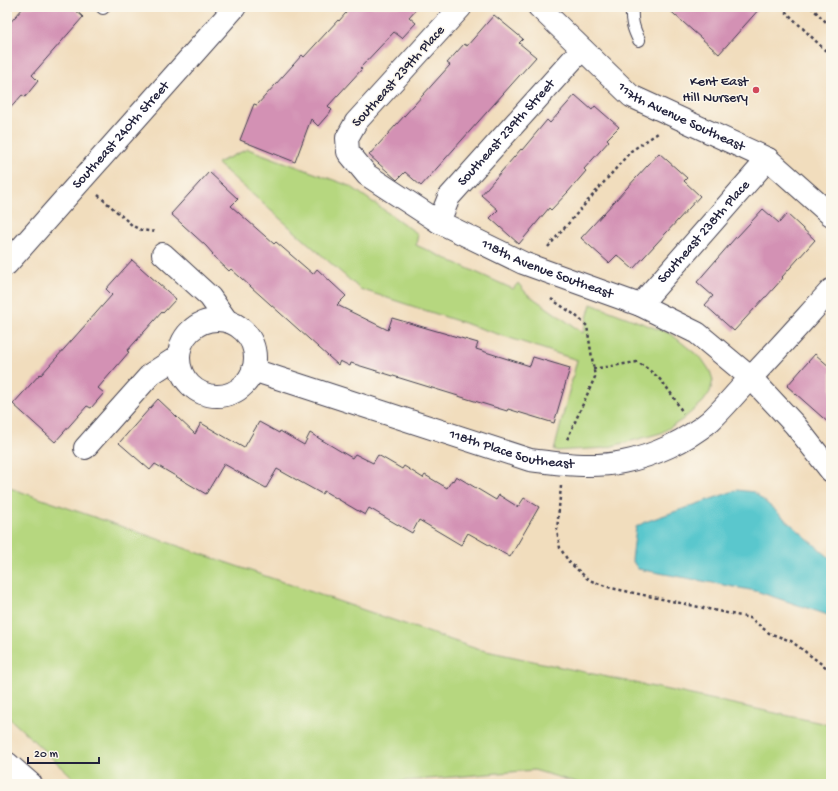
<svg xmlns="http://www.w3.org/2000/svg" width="838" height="791" viewBox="0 0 838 791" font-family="'Gochi Hand',sans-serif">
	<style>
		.green { fill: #b6d77f; stroke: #6c7c5d }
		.water { fill: #5ac7cd; stroke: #3e7484 }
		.building { fill: #d391b4 }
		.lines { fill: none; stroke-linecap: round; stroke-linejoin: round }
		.service-casing { stroke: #413e4e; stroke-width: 14 }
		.minor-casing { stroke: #413e4e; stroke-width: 24 }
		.tertiary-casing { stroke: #413e4e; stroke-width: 24 }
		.secondary-casing { stroke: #413e4e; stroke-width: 24 }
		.path { stroke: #413e4e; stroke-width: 2.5; stroke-dasharray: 3 3; stroke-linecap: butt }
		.service { stroke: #fff; stroke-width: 12 }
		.minor { stroke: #fff; stroke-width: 22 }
		.tertiary { stroke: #fff; stroke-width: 22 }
		.secondary { stroke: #fff; stroke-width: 22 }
		.poi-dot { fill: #d1495b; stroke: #fbf7ec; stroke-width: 1.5 }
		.labels { text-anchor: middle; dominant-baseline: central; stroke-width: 3; stroke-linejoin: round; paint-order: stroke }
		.street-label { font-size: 14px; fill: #22223b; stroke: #fbf7ec }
		.poi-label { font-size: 14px; fill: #22223b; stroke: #fbf7ec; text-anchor: end }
	</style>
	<rect width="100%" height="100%" fill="#fbf7ec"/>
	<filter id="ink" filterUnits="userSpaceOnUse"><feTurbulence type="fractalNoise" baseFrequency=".025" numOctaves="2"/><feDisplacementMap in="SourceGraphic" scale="8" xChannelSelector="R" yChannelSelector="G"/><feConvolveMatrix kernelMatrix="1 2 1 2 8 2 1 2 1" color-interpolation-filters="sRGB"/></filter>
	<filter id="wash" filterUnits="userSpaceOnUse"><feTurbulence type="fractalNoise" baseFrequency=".012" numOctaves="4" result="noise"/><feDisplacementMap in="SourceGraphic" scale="16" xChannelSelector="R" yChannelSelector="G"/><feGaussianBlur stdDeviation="0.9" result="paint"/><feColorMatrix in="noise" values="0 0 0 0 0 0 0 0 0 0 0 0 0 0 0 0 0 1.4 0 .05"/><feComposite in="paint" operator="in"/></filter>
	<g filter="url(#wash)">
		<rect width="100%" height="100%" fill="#f1ddbd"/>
		<path class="green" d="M248,149L350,186L418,234L416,245L513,289L518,283L526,293L583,333L591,304L671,334L702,359L710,371L713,380L710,392L703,402L682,420L661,433L605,448L554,451L577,360L360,289L217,163Z
			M7,487L477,649L831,725V784H582L534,770L370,784H80L7,716Z"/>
		<path class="water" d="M737,490L754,492L831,559V616L756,591L638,569L632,560L636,527L645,522Z"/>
		<g id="blocks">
			<path class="building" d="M24,7H72L83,17L32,75L38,81L25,97L22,95L7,112V26Z
				M351,7H418L409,17L416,23L402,38L394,32L360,68L362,69L328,106L332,110L318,126L311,119L295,162L240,140L254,104L257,105L302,55L304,57L338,20L339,21Z
				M666,7H761L719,54Z
				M494,15L523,39L519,43L536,57L421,186L405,172L397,180L369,155L450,65L447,63L464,44L467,46Z
				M575,95L592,110L595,106L619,127L607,139L609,141L584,169L586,171L568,192L551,210L549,208L519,244L490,218L498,210L481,195L521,149L522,150L547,120L550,123Z
				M659,153L687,178L684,181L700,196L633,269L617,255L609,263L581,238Z
				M209,172L238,199L231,206L274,244L276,242L313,274L317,269L346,296L337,305L388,330L392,318L478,343L476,349L530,366L533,357L570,368L554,423L508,409L507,411L351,363L350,366L340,361L338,365L231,269L229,271L212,255L213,254L206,246L171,214Z
				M763,209L779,223L787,214L815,240L782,277L783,278L766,297H765L734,331L705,305L713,296L697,282L736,237H737Z
				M132,260L176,299L163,313L162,312L127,351L129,352L98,388L104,393L91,408L87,406L55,442L13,404L40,374L41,375L112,295L106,289Z
				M815,354L831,368V425L787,386Z
				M158,399L195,434L201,423L244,448L259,422L279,433L280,431L304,445L310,433L352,458L355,454L373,463L378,455L402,469L404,466L423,478L425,475L447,488L452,480L453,481L456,476L496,500L499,495L518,507L524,498L539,507L510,557L468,533L461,545L419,520L412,533L369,508L365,515L324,491L322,494L277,469L266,488L224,464L206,494L155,464L150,470L119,443Z"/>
		</g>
	</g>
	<g filter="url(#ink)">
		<use href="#blocks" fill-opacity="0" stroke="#413e4e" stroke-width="1"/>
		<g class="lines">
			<defs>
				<path id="service" d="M102,7L103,8
					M632,7C631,20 633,28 639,40"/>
				<g id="minor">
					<path id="s1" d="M461,7L356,122L347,138L348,152L367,175L439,222L523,263L640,305L697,333L751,378L795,425L831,471"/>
					<path id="s2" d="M539,7L631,96L768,159L831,215"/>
					<path id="s3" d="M439,222L449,197L582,49"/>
					<path d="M163,254L210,297L227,321"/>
					<path id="s4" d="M640,305L768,159"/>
					<circle cx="217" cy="358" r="38"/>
					<path id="s5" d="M253,370L530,460C561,464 593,468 623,462C653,456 686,441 710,421C721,411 731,399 741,388C772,356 801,323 831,290"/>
					<path d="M85,448L151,374L179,356"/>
				</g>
				<path id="tertiary" d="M7,763L31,784"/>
				<g id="secondary">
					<path id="s6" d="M7,264L235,7"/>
				</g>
			</defs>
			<use href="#service" class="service-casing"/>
			<use href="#minor" class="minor-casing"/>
			<use href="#tertiary" class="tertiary-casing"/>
			<use href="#secondary" class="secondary-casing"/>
			<path class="path" d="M781,7L831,56
				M811,7L831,27
				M98,195L133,226L141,230L156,232
				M548,247L631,151L658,133
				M551,299L575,315L587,326L595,377L566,442
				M593,369L637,362C662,377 668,388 683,413
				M561,486L557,530L560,548L569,562L589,580L611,588L750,618L769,633L791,641L831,671"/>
			<use href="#service" class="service"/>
			<use href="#minor" class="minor"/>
			<use href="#tertiary" class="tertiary"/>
			<use href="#secondary" class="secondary"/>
		</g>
	</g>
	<circle class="poi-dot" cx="756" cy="90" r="4"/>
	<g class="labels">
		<g class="street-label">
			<text transform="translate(399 77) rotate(-48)">Southeast 239th Place</text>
			<text stroke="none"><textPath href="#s2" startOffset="182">117th Avenue Southeast</textPath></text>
			<text stroke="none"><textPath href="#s3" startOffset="113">Southeast 239th Street</textPath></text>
			<text stroke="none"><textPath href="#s6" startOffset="172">Southeast 240th Street</textPath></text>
			<text stroke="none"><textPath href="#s4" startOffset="97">Southeast 238th Place</textPath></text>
			<text stroke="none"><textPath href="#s1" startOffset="422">118th Avenue Southeast</textPath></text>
			<text stroke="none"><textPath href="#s5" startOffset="271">118th Place Southeast</textPath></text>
		</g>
		<g class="poi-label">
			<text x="748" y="82">Kent East<tspan x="748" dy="16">Hill Nursery</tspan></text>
		</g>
	</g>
	<rect width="838" height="791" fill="none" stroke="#fbf7ec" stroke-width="24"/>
	<path d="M28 757v6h71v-6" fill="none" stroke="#22223b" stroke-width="2"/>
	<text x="34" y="757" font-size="12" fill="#22223b" stroke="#fbf7ec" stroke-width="3" paint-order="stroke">20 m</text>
</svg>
